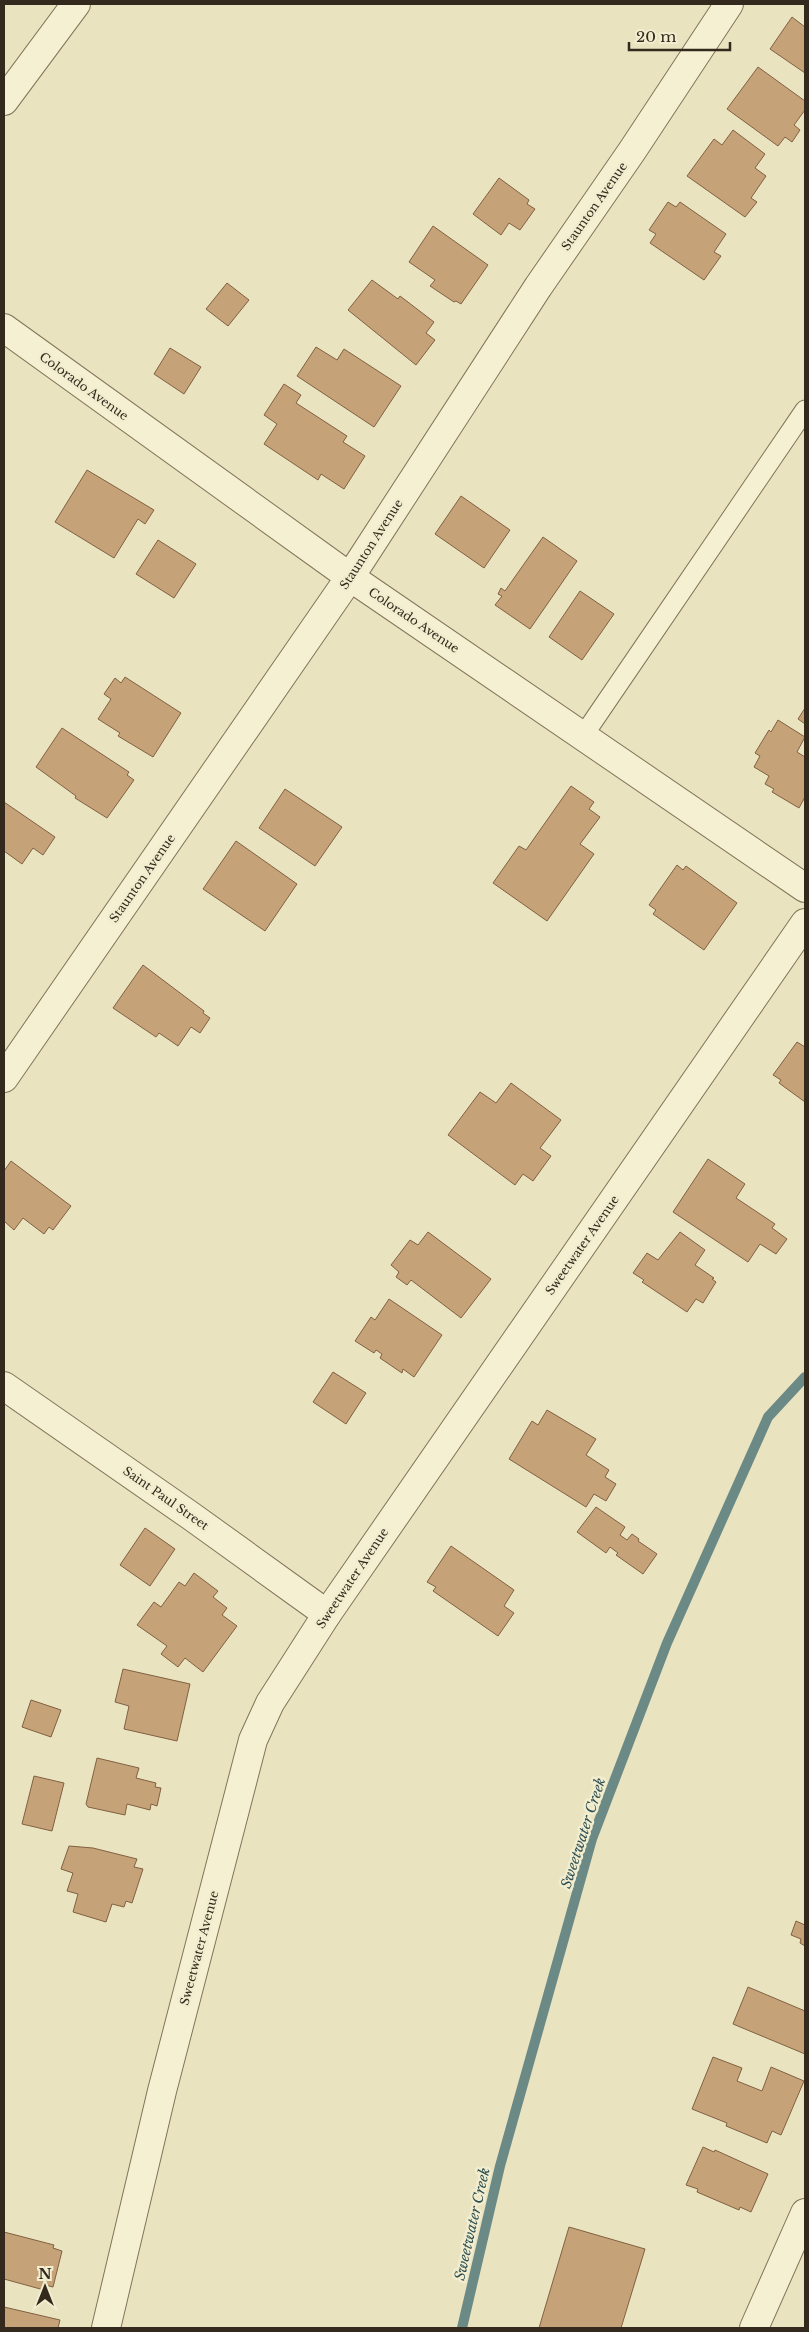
<svg xmlns="http://www.w3.org/2000/svg" width="809" height="2332" viewBox="0 0 809 2332" font-family="'Libre Baskerville',serif">
	<style>
		.lines { fill: none; stroke-linecap: round; stroke-linejoin: round }
		.stream { stroke: #6b8a86; stroke-width: 10 }
		.building { fill: #c6a278; stroke: #806141 }
		.service-casing { stroke: #827459; stroke-width: 21 }
		.minor-casing { stroke: #827459; stroke-width: 30 }
		.tertiary-casing { stroke: #827459; stroke-width: 30 }
		.service { stroke: #f6f0d3; stroke-width: 19 }
		.minor { stroke: #f6f0d3; stroke-width: 28 }
		.tertiary { stroke: #f6f0d3; stroke-width: 28 }
		.labels { text-anchor: middle; dominant-baseline: central; stroke-width: 5; stroke-linejoin: round; paint-order: stroke }
		.street-label { font-size: 12px; fill: #332a1d; stroke: #f2edcf }
		.water-label { font-size: 14px; font-style: italic; fill: #2d4f52; stroke: #f2edcf }
	</style>
	<rect width="100%" height="100%" fill="#eae3c0"/>
	<g class="lines">
		<path class="stream" d="M462,2328L500,2166L592,1839L667,1643L768,1417L805,1377"/>
	</g>
	<path class="building" d="M792,17L805,27V73L770,49Z
		M758,67L805,101V110L794,125L800,130L792,142L785,137L778,146L727,109Z
		M733,130L765,154L755,168L766,176L751,198L757,202L745,217L687,176L714,139L722,145Z
		M499,178L529,200L527,204L535,209L520,230L509,223L501,235L473,214Z
		M668,202L676,207L680,202L726,234L714,252L721,256L704,280L650,243L656,234L649,230Z
		M433,226L488,265L461,304L456,301L454,302L430,286L435,280L409,262Z
		M372,280L398,299L400,296L434,322L426,333L435,340L416,365L348,310Z
		M227,283L249,300L228,326L206,309Z
		M316,347L337,360L344,349L401,386L374,427L297,376Z
		M170,348L201,367L184,394L154,374Z
		M284,384L301,395L296,403L347,436L343,442L365,456L344,489L321,474L318,480L264,444L277,424L264,415Z
		M87,470L154,510L145,524L138,519L114,558L55,522Z
		M461,496L510,530L484,568L435,534Z
		M543,537L577,561L530,629L495,605L502,596L498,594L501,588L505,591Z
		M158,540L196,564L174,598L136,574Z
		M580,591L614,614L582,660L549,637Z
		M125,677L181,713L153,757L118,736L120,733L98,719L111,699L104,694L115,678L121,683Z
		M805,708V724L798,719Z
		M778,720L805,737L797,752L805,757V797L799,808L772,792L774,789L765,784L769,776L754,767L760,756L755,753L769,730L771,732Z
		M62,728L129,772L127,775L134,780L107,818L75,798L76,796L36,767Z
		M571,786L594,802L589,809L600,817L580,844L594,854L547,921L493,883L519,846L526,850Z
		M285,789L342,827L315,866L259,828Z
		M4,802L55,837L43,855L33,848L22,864L4,851Z
		M236,841L297,884L265,931L203,889Z
		M677,865L683,870L686,866L737,903L704,950L653,914L656,910L649,905Z
		M143,965L204,1011L203,1013L210,1018L200,1033L191,1027L178,1046L159,1033L156,1037L113,1008Z
		M797,1042L805,1047V1102L779,1083L781,1080L773,1075Z
		M511,1083L561,1120L540,1148L551,1156L533,1181L523,1174L515,1185L448,1135L480,1092L496,1103Z
		M708,1159L745,1184L736,1198L775,1224L772,1228L787,1239L776,1254L760,1244L748,1262L673,1212Z
		M11,1161L71,1206L53,1230L49,1227L44,1234L23,1218L14,1230L4,1221V1171Z
		M428,1232L491,1279L461,1318L411,1280L407,1285L396,1277L399,1272L391,1265L410,1240L418,1245Z
		M680,1232L705,1250L695,1265L714,1278L712,1279L716,1282L703,1303L696,1299L687,1312L642,1282L644,1280L633,1273L647,1253L658,1260Z
		M389,1299L442,1335L414,1377L403,1369L402,1373L380,1358L382,1354L376,1350L374,1353L355,1341L371,1317L375,1320Z
		M333,1372L366,1393L346,1424L313,1402Z
		M547,1410L596,1439L586,1455L609,1470L605,1477L616,1484L606,1501L594,1494L586,1507L509,1459L532,1421L538,1425Z
		M596,1507L625,1527L620,1535L627,1540L632,1534L639,1539L638,1541L657,1554L643,1574L616,1555L618,1553L610,1547L606,1553L577,1532Z
		M145,1528L175,1549L150,1586L120,1565Z
		M451,1546L514,1590L504,1606L514,1613L498,1636L433,1591L436,1587L427,1582Z
		M194,1573L218,1591L213,1597L227,1608L222,1615L237,1626L203,1672L185,1658L178,1667L161,1654L167,1646L137,1625L154,1602L161,1607L179,1582L185,1586Z
		M123,1669L190,1684L177,1741L124,1729L129,1706L115,1702Z
		M31,1700L61,1710L51,1737L22,1727Z
		M97,1758L139,1768L136,1778L156,1783L155,1787L161,1788L157,1806L151,1804L150,1810L127,1804L125,1815L88,1807L86,1804Z
		M34,1776L64,1783L52,1831L22,1824Z
		M69,1846L93,1848L137,1859L134,1867L143,1869L132,1903L126,1901L124,1907L112,1904L106,1922L73,1912L78,1894L67,1891L73,1873L61,1869Z
		M796,1921L805,1925V1946L800,1943L801,1939L791,1935Z
		M748,1987L805,2011V2054L733,2024Z
		M713,2057L742,2068L737,2081L762,2091L771,2067L804,2081L781,2135L772,2131L767,2143L726,2126L727,2123L692,2109Z
		M703,2147L714,2152L715,2150L768,2174L751,2212L740,2207L739,2210L697,2192L698,2189L686,2185Z
		M569,2227L645,2249L621,2328H539Z
		M4,2232L54,2245L53,2248L62,2251L53,2287L45,2285L44,2290L4,2279Z
		M4,2307L60,2320L58,2328H4Z"/>
	<g class="lines">
		<defs>
			<path id="service" d="M583,736L805,410"/>
			<path id="minor" d="M4,101L76,4
				M4,328L350,577L805,888
				M4,1078L350,577L538,287L632,151L729,4
				M4,1386L191,1516L327,1614
				M754,2328L805,2213"/>
			<path id="tertiary" d="M106,2328L162,2091L253,1740L270,1703L327,1614L805,923"/>
		</defs>
		<use href="#service" class="service-casing"/>
		<use href="#minor" class="minor-casing"/>
		<use href="#tertiary" class="tertiary-casing"/>
		<use href="#service" class="service"/>
		<use href="#minor" class="minor"/>
		<use href="#tertiary" class="tertiary"/>
	</g>
	<g class="labels">
		<g class="street-label">
			<text transform="translate(594 206) rotate(-55)">Staunton Avenue</text>
			<text transform="translate(84 386) rotate(36)">Colorado Avenue</text>
			<text transform="translate(371 544) rotate(-57)">Staunton Avenue</text>
			<text transform="translate(414 620) rotate(34)">Colorado Avenue</text>
			<text transform="translate(142 878) rotate(-55)">Staunton Avenue</text>
			<text transform="translate(582 1245) rotate(-55)">Sweetwater Avenue</text>
			<text transform="translate(166 1498) rotate(35)">Saint Paul Street</text>
			<text transform="translate(352 1578) rotate(-56)">Sweetwater Avenue</text>
			<text transform="translate(199 1948) rotate(-75)">Sweetwater Avenue</text>
		</g>
		<g class="water-label">
			<text transform="translate(583 1833) rotate(-72)">Sweetwater Creek</text>
			<text transform="translate(472 2224) rotate(-77)">Sweetwater Creek</text>
		</g>
	</g>
	<rect width="809" height="2332" fill="none" stroke="#332a1d" stroke-width="10"/>
	<g transform="translate(45 2287)" stroke="#f2edcf" stroke-width="4" paint-order="stroke">
	<path d="M0-4L9 19L0 12L-9 19Z" fill="#332a1d"/>
	<text y="-8" font-size="14" font-weight="bold" text-anchor="middle" fill="#332a1d">N</text>
	</g>
	<path d="M629 42v8h101v-8" fill="none" stroke="#332a1d" stroke-width="2.5"/>
	<text x="636" y="42" font-size="15" fill="#332a1d" stroke="#f2edcf" stroke-width="4" paint-order="stroke">20 m</text>
</svg>
